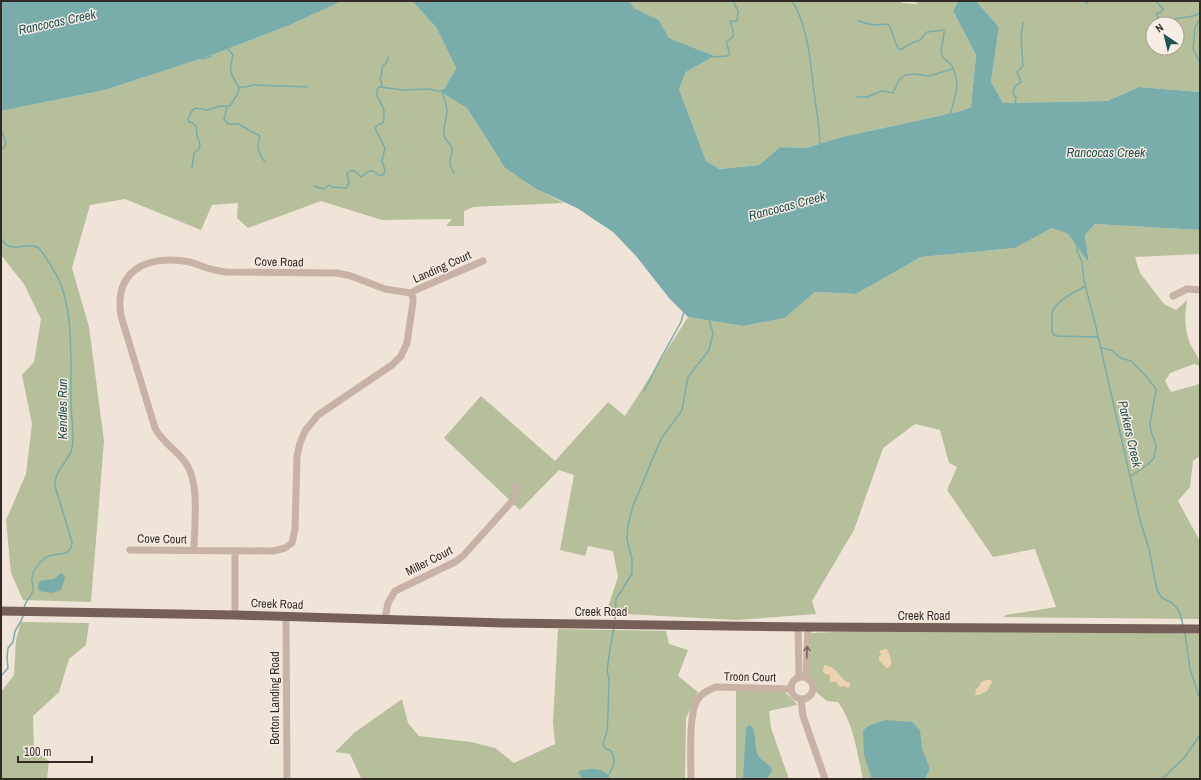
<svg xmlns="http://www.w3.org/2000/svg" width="1201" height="780" viewBox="0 0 1201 780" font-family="'Archivo Narrow',sans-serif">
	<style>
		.green { fill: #b5bf99; fill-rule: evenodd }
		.sand { fill: #ecd2ae }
		.water { fill: #78adab }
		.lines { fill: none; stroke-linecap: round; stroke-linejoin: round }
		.stream { stroke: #78adab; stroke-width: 1.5 }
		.minor { stroke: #c8b2a5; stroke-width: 7 }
		.major { stroke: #755f57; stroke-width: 9 }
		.oneway { stroke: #76675f }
		.labels { text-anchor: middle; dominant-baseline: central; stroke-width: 3; stroke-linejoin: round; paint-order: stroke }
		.street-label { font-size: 12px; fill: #332926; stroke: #f8ede4 }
		.water-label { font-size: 13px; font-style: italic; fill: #1d5453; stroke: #f8ede4 }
	</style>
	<rect width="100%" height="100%" fill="#f0e3d8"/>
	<path class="green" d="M342,1H412L436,27L456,68L442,93L467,108L505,168L536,189L564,203L473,207L464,211V226H446L452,219L382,220L321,201L248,228L237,218L238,203L212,205L201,230L125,199L90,205L72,268L89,327L104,441L91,602L23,600L11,573L6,520L26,474L32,424L22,375L34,362L41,319L24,284L1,255V111L105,90L212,55L290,25Z
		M630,1H899L903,3L917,4L916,1H958L953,11L976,55L971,107L961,111L842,137L806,148L780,147L759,165L718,169L706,161L679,89L686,72L713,56L669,38L659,20L634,8Z
		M972,1H1200V92L1139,87L1107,101L1003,103L991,82L999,27L977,2ZM1153,24H1177V48H1153Z
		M1095,224L1200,230V254L1135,257L1140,273L1164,304L1176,310L1187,300C1185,315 1184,326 1189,341C1192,350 1200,356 1200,366L1194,364L1170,373L1165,381L1171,392L1200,384V456L1193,461L1190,487L1178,501L1200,541V619L1003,617L1006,615L1056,607L1035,549L993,557L947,490L957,467L949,463L940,430L915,424L883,448L854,530L812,601L816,614L736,620L606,613L618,577L613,551L588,546L585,556L560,550L574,475L559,470L520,510L444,438L481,396L555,461L608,402L625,416L688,317L743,326L785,318L815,292L856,294L921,257L1015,248L1052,228L1068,234L1089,262L1085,235Z
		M21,622L89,623L86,645L69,659L59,692L33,716L34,750L49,761L47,779H1V692L14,675L16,640Z
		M922,628L1200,634V779H863C857,753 854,724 838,702L827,701L815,691V685L809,675L811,633Z
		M558,629L666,631L669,644L688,650L678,676L698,692L686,718L685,779H610L607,774L595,769L581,770L579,773L582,779H363L361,778L350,754L335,752L354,733L402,699L408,723L419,736L471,742L495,748L514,763L555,744L553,722Z
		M736,691H784L796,703L797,705L769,711L771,728L789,779H736Z"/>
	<path class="sand" d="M885,649H887L891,659V665L888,668H886L879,660V657L881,655L879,651Z
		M824,665C839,667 838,679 850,683V686L848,688L843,686L840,687L836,682H830V675L825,674L823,672Z
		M988,680H991L992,682L987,691L979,695H975L976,689L979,687C979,683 984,680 988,680Z"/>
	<path class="water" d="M1,1H342L290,25L212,55L105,90L1,111Z
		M412,1H630L634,8L659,20L669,38L714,56L686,72L679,89L706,161L719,169L759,165L780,147L806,148L842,137L961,111L971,107L976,55L953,11L958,1L977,2L999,27L991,82L1003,103L1107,101L1139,87L1200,92V230L1095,224L1085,235L1089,263L1068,234L1052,228L1015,248L921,257L856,294L815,292L785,318L743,326L688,317L669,298L636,256L613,232L577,208L536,189L505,168L467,108L442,93L456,68L436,27Z
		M61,573H62L65,577L61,590L52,593L39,591L38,587L40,581L45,580L54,579Z
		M886,720L912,722L918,728L920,731L922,748L929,767V771L924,779H872L864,755L863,731L868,726Z
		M750,725C757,731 754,745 757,753C759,761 768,762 772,769L771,773L766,779H743L746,728Z
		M591,769C599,769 607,771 610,779H582L578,772L581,770Z"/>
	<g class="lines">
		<path class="stream" d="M792,1C809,26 811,70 815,99C817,114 820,130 820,145
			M1137,1H1140
			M1156,1L1163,9L1161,12L1157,13L1156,15L1165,23L1174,19L1193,16L1200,13
			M1086,4L1088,1
			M1200,19L1195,28L1193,49L1200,63
			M858,21L873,25L888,24C894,31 894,46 900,50L912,43L920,40L927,32L944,30C945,38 939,48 942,55C943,61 950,61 952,66C961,83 955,97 950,115
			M711,57L727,56L730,54L726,42L733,37C735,31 732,27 730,22L731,21H737L738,11L733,1
			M200,58L203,59L211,56
			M239,87H245L253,85L307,87
			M381,87L382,84L380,79L382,72V67L387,62L388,57
			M443,90L442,93C444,98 447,105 447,111C447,118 441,131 445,138C447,143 453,144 452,152C450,161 448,164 454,173
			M857,97H867L882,91L893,93L899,80L905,75L914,74L929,76L952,69
			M1015,103L1016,98L1013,93L1015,86L1021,82L1017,72L1023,66L1021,37L1023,23
			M227,107L224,119L228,124H239L250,131L259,135C260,140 258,141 258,146C258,151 262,158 265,162
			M1,129L6,143L5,147L1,149
			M192,168L194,153L199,149L200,144L197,136L196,126L193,123L189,122L188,119L192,111L195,108L207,110L220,106H230L238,93L239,87C229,72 229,72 233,55L228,49
			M314,186L323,189L329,185L332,187L346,188L349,183L347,173L350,171H355L361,177L369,171H373L380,176L384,174L385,170L382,161L385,148L375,128L378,125L383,123C386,110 383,106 377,96V90L379,87L404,90L429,89L437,91L445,90
			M1,239C13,256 24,240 39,248C46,257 52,267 57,276C75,310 70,365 71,403C71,418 75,433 72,448C68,464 55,467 55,486L72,542C71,559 55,551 45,558C38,564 30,572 32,582C33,585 34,588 33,591C31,597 25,601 24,608
			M1077,246V250L1082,262L1084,281L1095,323L1140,520L1149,549L1157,590L1162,598L1171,602L1177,608L1180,613L1183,625
			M1086,286C1075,292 1056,300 1052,313C1052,317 1052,328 1052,332L1054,335L1058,336L1098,337
			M1101,348L1111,350L1121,358L1131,361L1146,376L1156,389L1150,424L1151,431L1156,445L1154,458L1148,464L1130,477
			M644,391L661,358L681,322L684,311
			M615,619L616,599L632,574V559L627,539L628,525L633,506L661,439L682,410L688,377L709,350L713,333L709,320
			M1185,633L1190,669L1200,699
			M1,676L8,668L7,658L8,648L13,642L15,631L21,621L23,616
			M605,779C612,770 618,762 611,751L605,748L603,744L607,731L608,715L609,678L607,671L610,649L614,627
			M1162,779L1184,758L1200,735"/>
		<path class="minor" d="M411,293L418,289L483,261
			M1173,296L1187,289L1200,290
			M130,550L273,551L285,548L292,543L295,529L297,456L300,443L305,431L318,415L392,365L401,356L407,343L413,302V298L411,293L385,289L351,276L337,273L226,272C221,271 216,271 211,269C202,267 194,262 184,261C144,256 114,272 121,316L155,428C163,444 179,451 187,465C200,486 194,526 194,550
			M235,615V551
			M286,616L287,779
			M385,619L388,603L395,591L455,562L463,556L514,499L516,486
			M798,627L799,677
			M791 688a11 11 0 1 1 22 0a11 11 0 1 1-22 0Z
			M806,678L808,627
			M801,699L803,716L825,779
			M691,779C691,760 688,713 698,699C703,692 709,690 716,687L790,689"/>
		<path class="major" d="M1,611L235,615L504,623L808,627L1200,629"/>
	</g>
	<defs><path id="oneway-shaft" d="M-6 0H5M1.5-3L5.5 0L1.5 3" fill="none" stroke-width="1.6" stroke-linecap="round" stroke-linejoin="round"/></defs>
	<use class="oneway" href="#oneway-shaft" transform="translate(807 652) rotate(-88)"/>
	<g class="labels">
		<g class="street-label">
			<text transform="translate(279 262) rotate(1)">Cove Road</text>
			<text transform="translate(442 267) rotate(-24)">Landing Court</text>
			<text transform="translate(162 539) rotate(1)">Cove Court</text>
			<text transform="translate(429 561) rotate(-27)">Miller Court</text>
			<text transform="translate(277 604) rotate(2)">Creek Road</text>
			<text x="601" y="612">Creek Road</text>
			<text x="924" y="616">Creek Road</text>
			<text transform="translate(750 677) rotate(1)">Troon Court</text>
			<text transform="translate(275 698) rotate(-90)">Borton Landing Road</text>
		</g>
		<g class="water-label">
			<text transform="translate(57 22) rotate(-12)">Rancocas Creek</text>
			<text x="1106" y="152">Rancocas Creek</text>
			<text transform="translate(787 206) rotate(-15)">Rancocas Creek</text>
			<text transform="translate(62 409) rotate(-90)">Kendles Run</text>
			<text transform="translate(1130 434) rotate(77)">Parkers Creek</text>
		</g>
	</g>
	<rect width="1201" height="780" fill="none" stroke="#332926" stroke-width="4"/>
	<g transform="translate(1165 36) rotate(325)"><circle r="19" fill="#f8ede4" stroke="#a99f98"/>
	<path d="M0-3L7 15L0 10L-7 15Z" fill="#1d5453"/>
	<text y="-6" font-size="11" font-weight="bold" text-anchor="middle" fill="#332926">N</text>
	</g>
	<path d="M18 756v6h74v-6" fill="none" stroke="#332926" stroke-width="2"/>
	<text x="24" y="756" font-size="12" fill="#332926" stroke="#f8ede4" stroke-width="3" paint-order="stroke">100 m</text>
</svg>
